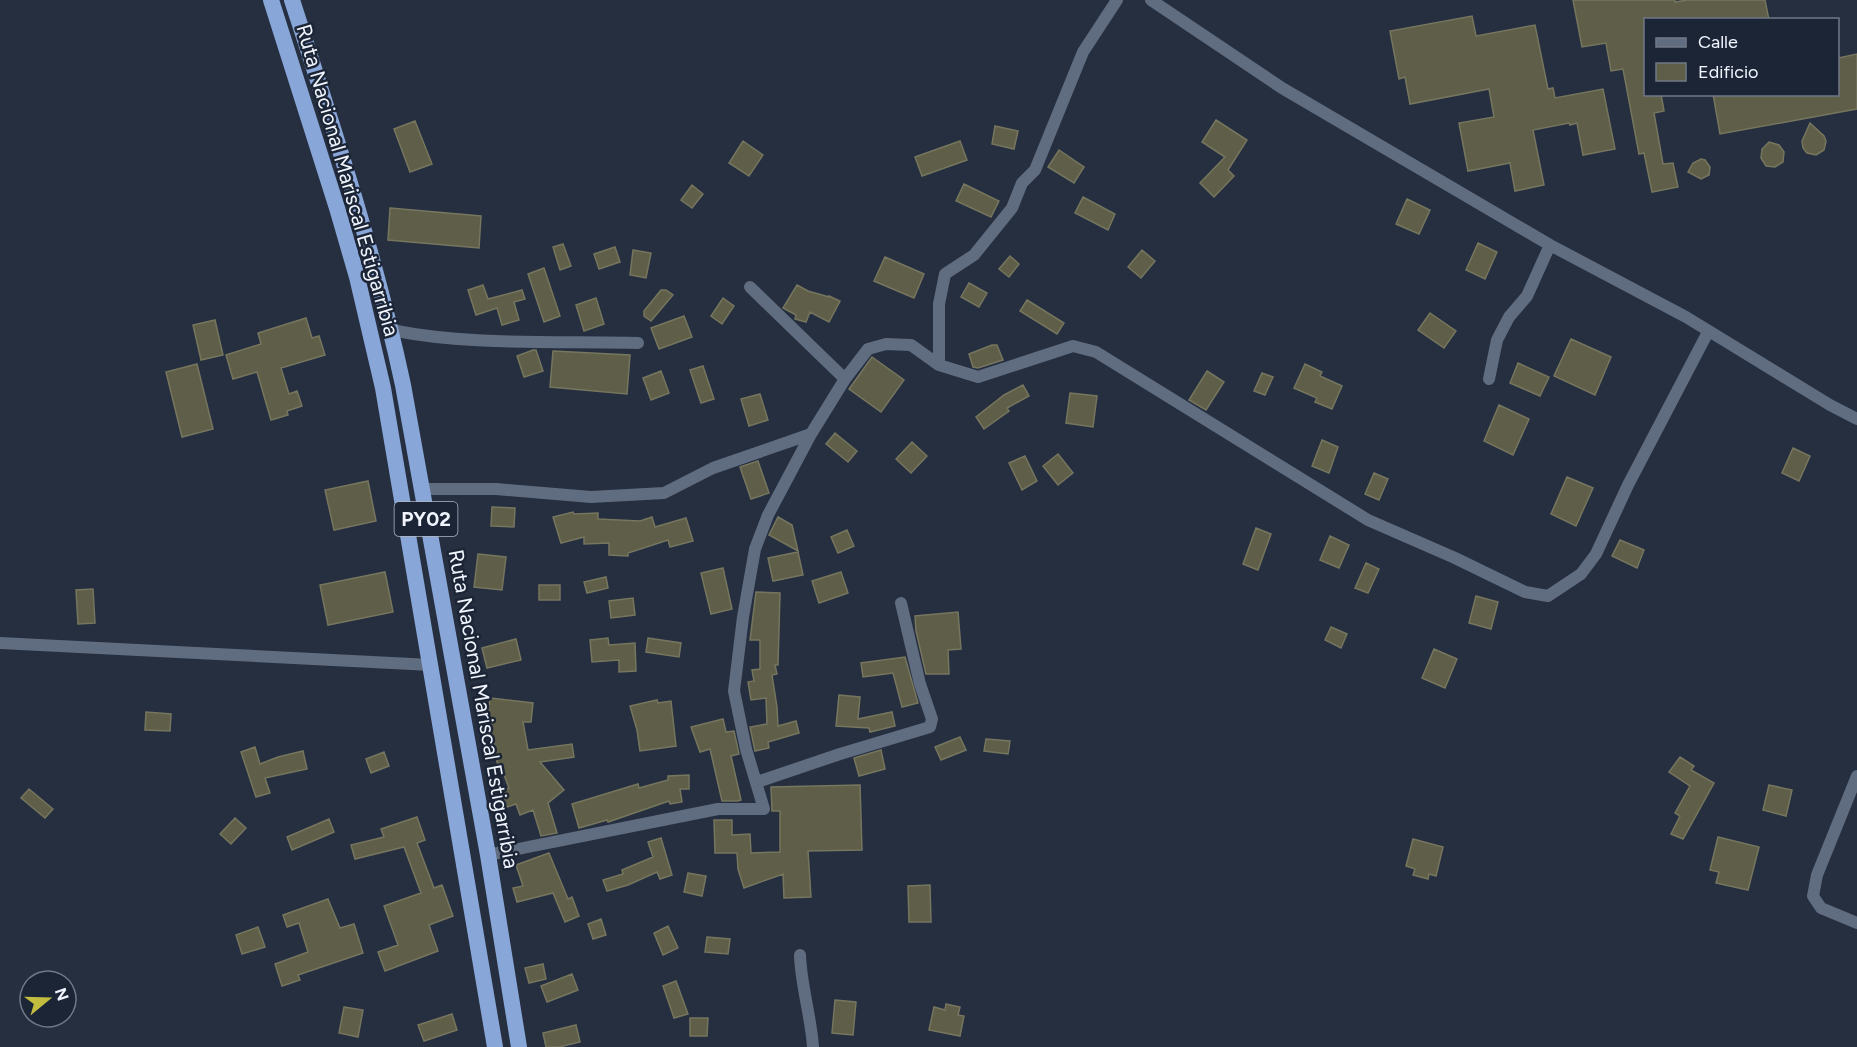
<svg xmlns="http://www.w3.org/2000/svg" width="1857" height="1047" viewBox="0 0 1857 1047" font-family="Figtree,sans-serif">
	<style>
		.building { fill: #5f5e48; stroke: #76765f; stroke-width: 1.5 }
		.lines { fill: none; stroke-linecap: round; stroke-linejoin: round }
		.minor { stroke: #606c7f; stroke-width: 12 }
		.trunk { stroke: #89a6d8; stroke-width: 16 }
		.labels { text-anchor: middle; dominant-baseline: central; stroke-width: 5; stroke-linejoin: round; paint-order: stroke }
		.shield { fill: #1c2536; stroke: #b0b7c2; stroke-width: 1.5 }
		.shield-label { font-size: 20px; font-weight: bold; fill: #f0f5fe }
		.street-label { font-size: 21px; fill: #f0f5fe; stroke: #1c2536 }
	</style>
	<rect width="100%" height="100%" fill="#252f40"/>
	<path class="building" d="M1573,0H1675V2L1687,0H1765L1769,20H1646V94H1661L1664,111L1654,113L1663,164L1673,163L1678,187L1652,192L1644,153L1639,154L1623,69L1611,71L1606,43L1582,47Z
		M1472,16L1476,36L1535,25L1548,89L1553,88L1555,98L1603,89L1615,149L1583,155L1577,123L1570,125L1569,123L1533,130L1544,185L1515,191L1510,163L1468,171L1459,123L1494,117L1489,89L1410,104L1405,77L1399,79L1390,31Z
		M1857,54V109L1720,134L1713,94H1838V58Z
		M1216,120L1247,140L1228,170L1234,176L1214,197L1200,183L1225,157L1202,142Z
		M415,121L432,164L410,172L394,129Z
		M1810,123L1824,136L1826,141L1824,150L1816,155L1807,153L1803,148L1802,141Z
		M995,126L1018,131L1014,149L992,144Z
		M743,141L763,155L749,176L729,163Z
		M960,141L967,160L922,176L915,157Z
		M1769,142L1779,145L1784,152L1783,162L1775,167L1766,166L1761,158L1762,149Z
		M1059,150L1084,167L1074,183L1048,167Z
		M1701,159L1705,160L1710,167L1709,175L1701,179L1688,172L1693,163Z
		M964,184L999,201L991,217L956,201Z
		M692,185L703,194L692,208L681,200Z
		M1083,197L1115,214L1108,230L1075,213Z
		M1407,199L1430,210L1419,234L1396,224Z
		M390,208L481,216L479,248L388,240Z
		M1478,243L1497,252L1485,279L1466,270Z
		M563,244L571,266L560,270L553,247Z
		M615,247L620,262L599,269L594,254Z
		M633,250L651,253L646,278L630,275Z
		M1142,250L1155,261L1141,278L1128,267Z
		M1010,256L1019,264L1009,277L999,269Z
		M885,257L924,274L914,298L874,281Z
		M544,268L560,316L544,322L528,274Z
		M969,283L987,293L979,307L961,297Z
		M483,285L488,299L522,290L525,299L514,302L519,320L502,325L497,308L476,315L468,290Z
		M797,285L808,291L829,297V296L840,301L829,322L810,312L806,322L795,319L796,315L783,308Z
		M661,290H666L673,295L651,321L644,316V311Z
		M596,298L604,324L584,331L576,305Z
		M723,298L734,306L722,324L711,316Z
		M1027,300L1064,323L1057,334L1020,311Z
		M1430,313L1456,331L1444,348L1418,330Z
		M684,316L692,337L659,349L651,328Z
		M306,318L312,338L319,336L325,355L281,368L289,394L297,391L302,406L287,411L288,415L271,420L257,372L233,379L226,355L261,344L258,333Z
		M215,320L223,355L201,360L193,325Z
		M1571,339L1611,357L1595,395L1554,376Z
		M992,345H997L1003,360L978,368L973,367L969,354Z
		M533,350H536L543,371L524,377L517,356Z
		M553,351L630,355L627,394L550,387Z
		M872,357L904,380L881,412L849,389Z
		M1518,363L1549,377L1540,396L1510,383Z
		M197,364L213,429L182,437L166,372Z
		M1305,364L1322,372L1320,376L1342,386L1332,409L1315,402L1317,398L1294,388Z
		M703,366L714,399L701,403L690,370Z
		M661,371L669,393L651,400L643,378Z
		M1207,371L1224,382L1206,410L1189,400Z
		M1262,373L1273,377L1265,395L1254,391Z
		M1023,385L1029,396L1007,408L1009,411L984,429L976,417L1004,395Z
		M1070,393L1097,396L1093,427L1066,423Z
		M760,394L768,420L749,426L741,399Z
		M1499,405L1529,419L1513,455L1484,441Z
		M835,433L857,451L848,462L826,444Z
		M1322,440L1338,447L1329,473L1312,466Z
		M912,442L927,456L911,473L896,459Z
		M1793,448L1810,456L1799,481L1782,473Z
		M1058,454L1073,473L1058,485L1043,466Z
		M1025,456L1037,481L1022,490L1009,463Z
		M758,461L769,493L751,499L740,467Z
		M1374,473L1388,479L1379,500L1365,494Z
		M1567,477L1593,488L1576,526L1551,514Z
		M368,481L376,521L334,530L325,490Z
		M492,507L515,508L514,527L491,526Z
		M573,512L574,514L598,513V519L640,521L652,517L655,527L686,518L693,541L670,547L668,540L628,553V556L609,555V543L584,544V537L561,543L553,517Z
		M778,517L792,525L798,551L769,535Z
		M1256,528L1271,534L1258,570L1243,564Z
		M847,530L854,546L838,553L831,537Z
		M1330,536L1349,545L1339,568L1320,560Z
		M1620,540L1644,550L1637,568L1612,556Z
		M798,552L803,575L773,581L768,558Z
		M478,554L506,557L502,590L474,587Z
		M1366,563L1379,569L1368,593L1355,588Z
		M723,568L732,609L711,614L701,573Z
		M385,572L393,612L328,625L320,585Z
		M841,572L848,593L819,603L812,581Z
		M606,577L608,588L587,593L584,582Z
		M539,585H560V600H539Z
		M93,589L95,623L78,624L76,590Z
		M756,592L780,593L778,665H775L777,674L772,675L777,707L778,726L796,721L799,733L768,742L769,748L755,751L750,727L767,724L766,698L751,700L748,682L754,681L752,670L760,669V640H750Z
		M1476,596L1498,602L1491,629L1469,623Z
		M633,598L635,615L611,618L609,601Z
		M958,612L961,649L948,650L949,674H926L916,631L915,616Z
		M1331,627L1347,634L1341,648L1325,640Z
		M608,638L609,645L635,643L636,671L619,672V660L592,662L590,640Z
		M648,638L681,643L679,657L646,652Z
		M516,639L521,660L487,668L482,648Z
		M1434,649L1457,659L1445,688L1422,678Z
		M905,657L918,703L902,707L893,673L863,677L861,663Z
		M839,695L860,697L858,719L892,712L895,726L870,732L869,728L836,726Z
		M490,698L533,703L531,722H523L528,750L572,744L574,757L540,762L564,790L548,803L557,833L541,836L533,810L520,815L516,804L507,807L501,791L509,788L501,767L498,768L494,741L490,740L492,718H488Z
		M657,700L658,703L671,701L676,746L640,751L637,730L630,706Z
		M146,712L171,714L170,731L145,730Z
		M723,719L726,732L734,731L739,754L731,756L741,800L738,801H722L710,749L700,752L691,727Z
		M960,737L966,750L941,760L935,747Z
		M986,739L1010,741L1008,754L984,751Z
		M255,747L260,764L278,757L303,751L307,769L265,778L270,793L256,797L241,752Z
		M881,750L885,769L859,776L854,758Z
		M384,752L389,766L371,773L366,759Z
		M1680,757L1694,766L1691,770L1714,783L1683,839L1671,834L1680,816L1675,813L1690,786L1669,772Z
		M689,775V789H680L682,802L670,804L669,801L608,822L607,820L579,828L572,804L638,784L639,788L668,780V776Z
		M860,785L862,850L808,851L811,897L784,898L783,874L744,888L738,869L737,853H715L714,820H732V835L750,834L751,853L780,852V811H772L771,787Z
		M1769,785L1792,790L1786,816L1763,810Z
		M29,789L53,809L45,818L21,798Z
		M417,817L425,840L417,843L434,888L442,885L453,916L429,925L438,951L385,971L378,952L398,945L384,906L421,893L404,847L355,859L351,845L384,837L381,829Z
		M235,818L246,828L231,844L220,834Z
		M329,819L334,832L292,850L287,837Z
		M1718,837L1759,847L1748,890L1716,883L1719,872L1710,870Z
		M661,838L672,875L660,879L657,872L628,885L607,891L603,880L623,874L622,870L653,857L648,842Z
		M1413,839L1443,847L1436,876L1429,874L1428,879L1413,875L1415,869L1406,866Z
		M549,853L568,899L572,897L579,916L565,922L553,893L517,902L513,888L523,886L516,865Z
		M688,873L706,876L702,896L684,892Z
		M930,885L931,922H909L908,886Z
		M328,899L340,928L354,924L363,953L298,975L300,980L282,986L275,964L308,952L299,923L287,927L283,915Z
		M601,919L606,935L593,939L588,924Z
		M668,926L678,948L663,955L654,933Z
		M258,927L265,947L242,954L236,935Z
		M707,937L730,939L728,954L705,952Z
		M543,964L546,979L529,983L525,968Z
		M572,974L578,990L547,1002L541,986Z
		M676,981L688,1014L674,1018L663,986Z
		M835,1000L856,1002L853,1035L832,1033Z
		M946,1004L960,1007L958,1015L964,1016L960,1036L929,1030L934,1007L945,1010Z
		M344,1007L363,1010L358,1037L339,1033Z
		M452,1014L457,1030L424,1041L418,1025Z
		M690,1018H708L707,1036H690Z
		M576,1025L580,1042L559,1047H546L543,1033Z"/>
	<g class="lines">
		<path class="minor" d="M1117,0L1083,52L1035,170L1022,183L1012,208L974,255L945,274L939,304V365L978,377L1073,346L1096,352L1368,520L1455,558L1525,592L1548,596L1581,574L1596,554L1628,485L1708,332
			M1151,0L1282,88L1550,245L1686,317L1830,405L1857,419
			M750,287L845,379
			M391,330C471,346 556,341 638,343
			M1489,379L1497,340L1509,317L1527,296L1550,245
			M421,489H496L591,497L664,493L713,468L811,434
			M0,643L431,665
			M1857,776L1817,875L1813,896L1821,908L1857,923
			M757,782L840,754L930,727L932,719L920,684L901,603
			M488,855L718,809H764L746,749L734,691L743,617L755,549L768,515L811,434L845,379L868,349L886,344L911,345L939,365
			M800,955C801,986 811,1016 813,1047"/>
		<path class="trunk" d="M271,0L337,208L357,277L383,388L495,1047
			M292,0C333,127 375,254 403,385L488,855L519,1047"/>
	</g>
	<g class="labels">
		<rect class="shield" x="394.5" y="502" width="63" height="34" rx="4.5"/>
		<g class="shield-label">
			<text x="426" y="519">PY02</text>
		</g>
		<g class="street-label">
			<text transform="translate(348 180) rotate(74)">Ruta Nacional Mariscal Estigarribia</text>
			<text transform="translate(484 709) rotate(80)">Ruta Nacional Mariscal Estigarribia</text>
		</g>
	</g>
	<rect x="1644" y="18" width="195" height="78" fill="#1c2536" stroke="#717886" stroke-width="1.5"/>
	<rect x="1656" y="38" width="30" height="9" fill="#606c7f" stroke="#717886" stroke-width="1.5"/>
	<text x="1698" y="48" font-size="18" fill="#f0f5fe">Calle</text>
	<rect x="1656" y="63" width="30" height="18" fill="#5f5e48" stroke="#717886" stroke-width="1.5"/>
	<text x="1698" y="78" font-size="18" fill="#f0f5fe">Edificio</text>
	<g transform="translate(48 999) rotate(71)"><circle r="28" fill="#1c2536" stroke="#717886" stroke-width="1.5"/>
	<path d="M0-4.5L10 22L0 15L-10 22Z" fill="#c2bd3f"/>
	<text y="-9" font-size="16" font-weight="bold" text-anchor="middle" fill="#f0f5fe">N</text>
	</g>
</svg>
